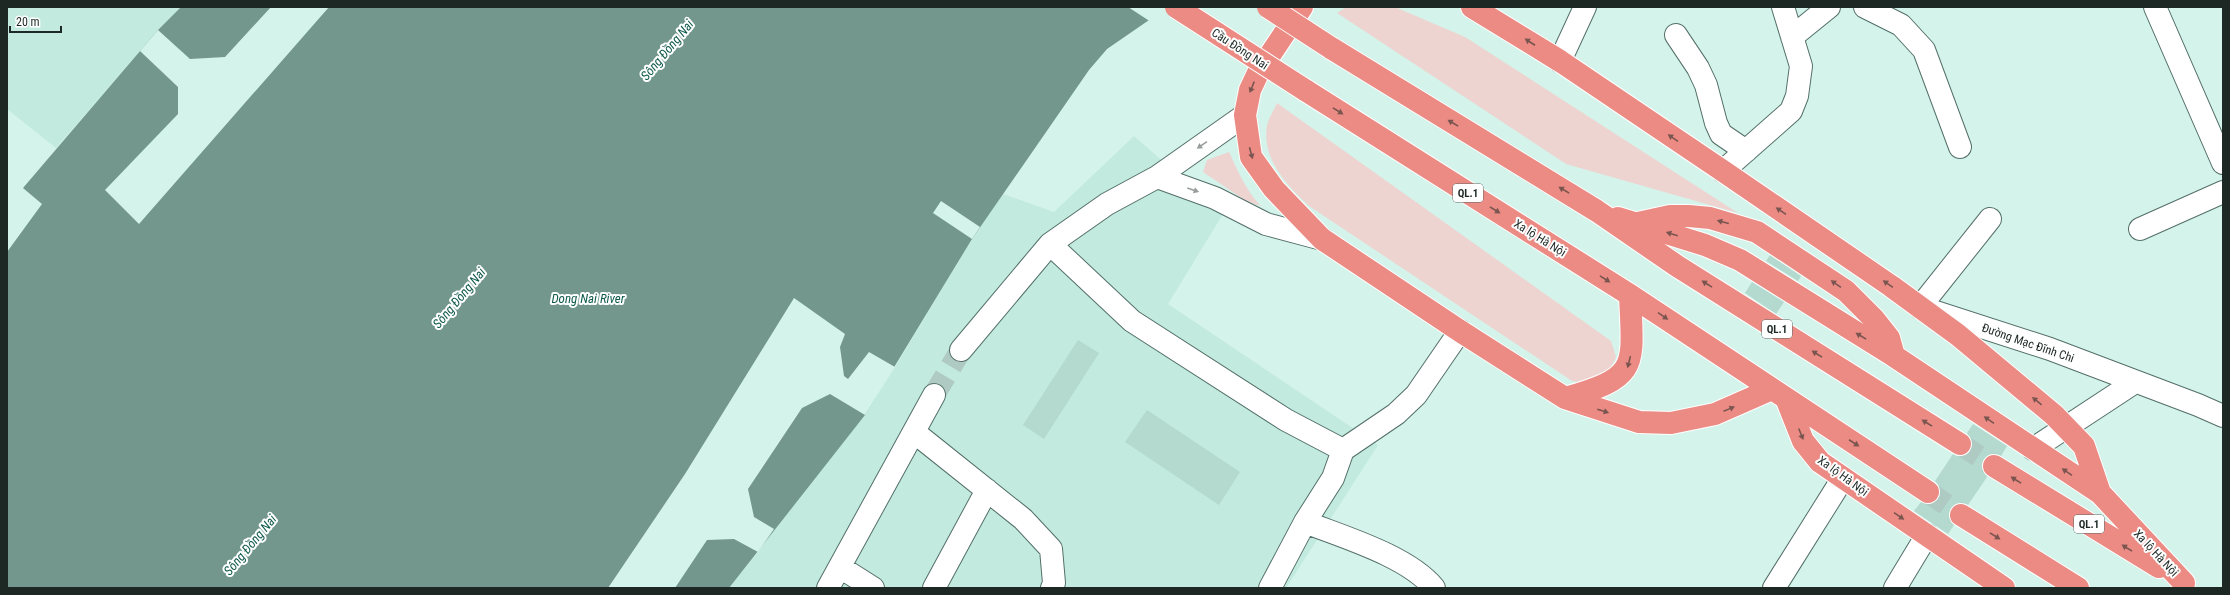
<svg xmlns="http://www.w3.org/2000/svg" width="2230" height="595" viewBox="0 0 2230 595" font-family="'Roboto Condensed',sans-serif">
	<style>
		.built { fill: #c2eadf }
		.green { fill: #eed4d1 }
		.water { fill: #73978d }
		.pier { fill: #d4f3ea }
		.building { fill: #b4d9cf }
		.lines { fill: none; stroke-linecap: round; stroke-linejoin: round }
		.minor-tunnel { stroke: #afcac3; stroke-width: 22; stroke-dasharray: 22 11; stroke-linecap: butt }
		.highway-tunnel { stroke: #afcac3; stroke-width: 22; stroke-dasharray: 22 11; stroke-linecap: butt }
		.minor-casing { stroke: #536f68; stroke-width: 24 }
		.highway-casing { stroke: #fff; stroke-width: 24 }
		.minor { stroke: #fff; stroke-width: 22 }
		.highway { stroke: #eb8b84; stroke-width: 22 }
		.highway-bridge-casing { stroke: #fff; stroke-width: 24; stroke-linecap: butt }
		.highway-bridge { stroke: #eb8b84; stroke-width: 22 }
		.oneway { fill: #7a5550 }
		.oneway2 { fill: #999e9d }
		.labels { text-anchor: middle; dominant-baseline: central; stroke-width: 4; stroke-linejoin: round; paint-order: stroke }
		.shield { fill: #fff; stroke: #616866; stroke-width: 1 }
		.shield-label { font-size: 11px; font-weight: bold; fill: #1d2825 }
		.street-label { font-size: 12px; fill: #1d2825; stroke: #fff }
		.water-label { font-size: 13px; font-style: italic; fill: #0f594b; stroke: #fff }
	</style>
	<rect width="100%" height="100%" fill="#d4f3ea"/>
	<path class="built" d="M7,7H181L158,30L56,148L7,109Z
		M1134,136L1223,214L1168,304L1378,445L1286,588H729L758,552L895,367L972,239L1003,194L1054,212Z"/>
	<path class="green" d="M1346,7H1395L1465,37L1738,213L1566,164L1337,13Z
		M1277,103L1611,341L1616,357C1606,379 1594,385 1572,381L1309,206C1288,187 1261,158 1267,126C1268,119 1274,110 1277,103Z
		M1229,152C1238,171 1246,191 1261,206L1246,201L1203,172L1207,160Z"/>
	<path class="water" d="M181,7H1168L1107,49L1089,70L972,239L865,415L729,588H7V252L42,204L23,188L158,30Z"/>
	<path class="pier" d="M271,7H329L139,224L105,190L178,114V87L140,51L158,30L190,59L225,57Z
		M1128,7H1170L1151,22Z
		M941,201L980,227L972,239L933,213Z
		M794,298L845,334L840,347L844,376L848,379L869,352L895,367L865,415L830,394L802,408L748,489L754,517L774,529L758,552L734,539L707,540L675,588H608L685,474Z"/>
	<path class="building" d="M1770,255L1801,276L1798,281L1766,261Z
		M1752,282L1784,302L1776,314L1745,293Z
		M1078,340L1099,353L1044,439L1023,425Z
		M1147,410L1240,472L1219,505L1125,442Z
		M1973,424L2007,446L2001,456L1994,454L1984,459L1982,466L1987,477L1968,505L1961,503L1951,508L1949,515L1954,525L1948,534L1914,511L1921,502L1928,504L1938,499L1940,492L1939,486L1935,481L1953,454L1960,456L1970,451L1972,444L1967,433Z"/>
	<g class="lines">
		<path class="minor-tunnel" d="M934,395L961,350"/>
		<path class="highway-tunnel" d="M1960,444L1994,466
			M1928,492L1961,515"/>
		<defs>
			<path id="minor" d="M1865,7L1901,25L1924,50L1960,147
				M2155,7L2223,163
				M1676,35L1698,68L1706,85L1716,123L1721,134L1746,151
				M1792,37L1829,7
				M1560,61L1585,7
				M1723,171L1791,111L1797,96L1801,66L1783,7
				M1157,177L1215,198L1266,224L1322,239
				M1990,219L1920,307L2050,349L2198,405L2223,416
				M2140,229L2223,192
				M1050,244L1132,321L1286,420L1343,450
				M961,350L1050,244L1107,204L1157,177L1245,115
				M914,432L1023,519L1051,549L1054,583L1052,588
				M2033,449L2135,382
				M1305,522C1343,537 1408,556 1434,588
				M840,567L873,588
				M828,588L934,395
				M934,588L987,490
				M1270,588L1305,522L1333,478L1343,450L1396,414L1416,395L1460,331
				M1774,588L1843,478
				M1895,588L1927,535"/>
			<path id="highway" d="M1302,7L1258,73L1250,90L1245,115L1251,157L1274,189L1322,239L1460,331L1565,398L1639,422L1671,423L1715,414L1772,389
				M1472,7L1560,61L1723,171L1891,286L1958,335L2054,415L2084,446L2100,493
				M1331,48L1597,211L1677,266L1960,444
				M1305,90L1630,295L1928,492
				M1618,218L1705,245L1740,260L1894,356L2100,493L2184,583
				M1638,223L1670,216H1689L1710,218L1757,232L1846,291L1874,319L1889,338L1894,356
				M1565,398C1640,377 1633,367 1630,295
				M1786,398L1803,441L1820,462L2004,588
				M1994,466L2159,567
				M1961,515L2078,588"/>
		</defs>
		<use href="#minor" class="minor-casing"/>
		<use href="#highway" class="highway-casing"/>
		<use href="#minor" class="minor"/>
		<use href="#highway" class="highway"/>
		<defs>
			<path id="highway-bridge" d="M1176,7L1305,90
				M1268,7L1331,48"/>
		</defs>
		<use href="#highway-bridge" class="highway-bridge-casing"/>
		<use href="#highway-bridge" class="highway-bridge"/>
	</g>
	<defs><path id="oneway-solid" d="M-6-.8H1V-3.2L6.5 0L1 3.2V.8H-6Z"/></defs>
	<g class="oneway">
		<use href="#oneway-solid" transform="translate(1530 42) rotate(-147)"/>
		<use href="#oneway-solid" transform="translate(1252 87) rotate(112)"/>
		<use href="#oneway-solid" transform="translate(1338 111) rotate(32)"/>
		<use href="#oneway-solid" transform="translate(1453 123) rotate(-149)"/>
		<use href="#oneway-solid" transform="translate(1673 138) rotate(-146)"/>
		<use href="#oneway-solid" transform="translate(1251 153) rotate(75)"/>
		<use href="#oneway-solid" transform="translate(1564 190) rotate(-149)"/>
		<use href="#oneway-solid" transform="translate(1495 210) rotate(32)"/>
		<use href="#oneway-solid" transform="translate(1781 211) rotate(-146)"/>
		<use href="#oneway-solid" transform="translate(1723 222) rotate(-165)"/>
		<use href="#oneway-solid" transform="translate(1672 234) rotate(-163)"/>
		<use href="#oneway-solid" transform="translate(1605 279) rotate(32)"/>
		<use href="#oneway-solid" transform="translate(1707 284) rotate(-148)"/>
		<use href="#oneway-solid" transform="translate(1836 284) rotate(-146)"/>
		<use href="#oneway-solid" transform="translate(1888 284) rotate(-145)"/>
		<use href="#oneway-solid" transform="translate(1663 316) rotate(34)"/>
		<use href="#oneway-solid" transform="translate(1861 336) rotate(-149)"/>
		<use href="#oneway-solid" transform="translate(1817 354) rotate(-148)"/>
		<use href="#oneway-solid" transform="translate(1629 362) rotate(104)"/>
		<use href="#oneway-solid" transform="translate(2037 401) rotate(-141)"/>
		<use href="#oneway-solid" transform="translate(1729 409) rotate(-22)"/>
		<use href="#oneway-solid" transform="translate(1603 411) rotate(18)"/>
		<use href="#oneway-solid" transform="translate(1989 420) rotate(-146)"/>
		<use href="#oneway-solid" transform="translate(1927 423) rotate(-148)"/>
		<use href="#oneway-solid" transform="translate(1801 434) rotate(68)"/>
		<use href="#oneway-solid" transform="translate(1854 443) rotate(33)"/>
		<use href="#oneway-solid" transform="translate(2067 472) rotate(-146)"/>
		<use href="#oneway-solid" transform="translate(2016 480) rotate(-148)"/>
		<use href="#oneway-solid" transform="translate(1899 516) rotate(34)"/>
		<use href="#oneway-solid" transform="translate(1995 536) rotate(32)"/>
		<use href="#oneway-solid" transform="translate(2127 548) rotate(-148)"/>
	</g>
	<g class="oneway2">
		<use href="#oneway-solid" transform="translate(1202 145) rotate(145)"/>
		<use href="#oneway-solid" transform="translate(1193 190) rotate(19)"/>
	</g>
	<g class="labels">
		<g class="shield">
			<rect x="1453" y="184" width="30" height="18" rx="3"/>
			<rect x="1762" y="320" width="30" height="18" rx="3"/>
			<rect x="2074" y="515" width="30" height="18" rx="3"/>
		</g>
		<g class="shield-label">
			<text x="1468" y="193">QL.1</text>
			<text x="1777" y="329">QL.1</text>
			<text x="2089" y="524">QL.1</text>
		</g>
		<g class="street-label">
			<text transform="translate(1240 49) rotate(33)">Cầu Đồng Nai</text>
			<text transform="translate(1540 238) rotate(32)">Xa lộ Hà Nội</text>
			<text transform="translate(2028 343) rotate(19)">Đường Mạc Đĩnh Chi</text>
			<text transform="translate(1843 476) rotate(36)">Xa lộ Hà Nội</text>
			<text transform="translate(2156 553) rotate(47)">Xa lộ Hà Nội</text>
		</g>
		<g class="water-label">
			<text transform="translate(667 50) rotate(-50)">Sông Đồng Nai</text>
			<text transform="translate(459 298) rotate(-50)">Sông Đồng Nai</text>
			<text x="588" y="298">Dong Nai River</text>
			<text transform="translate(250 545) rotate(-50)">Sông Đồng Nai</text>
		</g>
	</g>
	<rect width="2230" height="595" fill="none" stroke="#1d2825" stroke-width="16"/>
	<path d="M10 26v6h51v-6" fill="none" stroke="#1d2825" stroke-width="2"/>
	<text x="16" y="26" font-size="12" fill="#1d2825" stroke="#ffffff" stroke-width="3" paint-order="stroke">20 m</text>
</svg>
